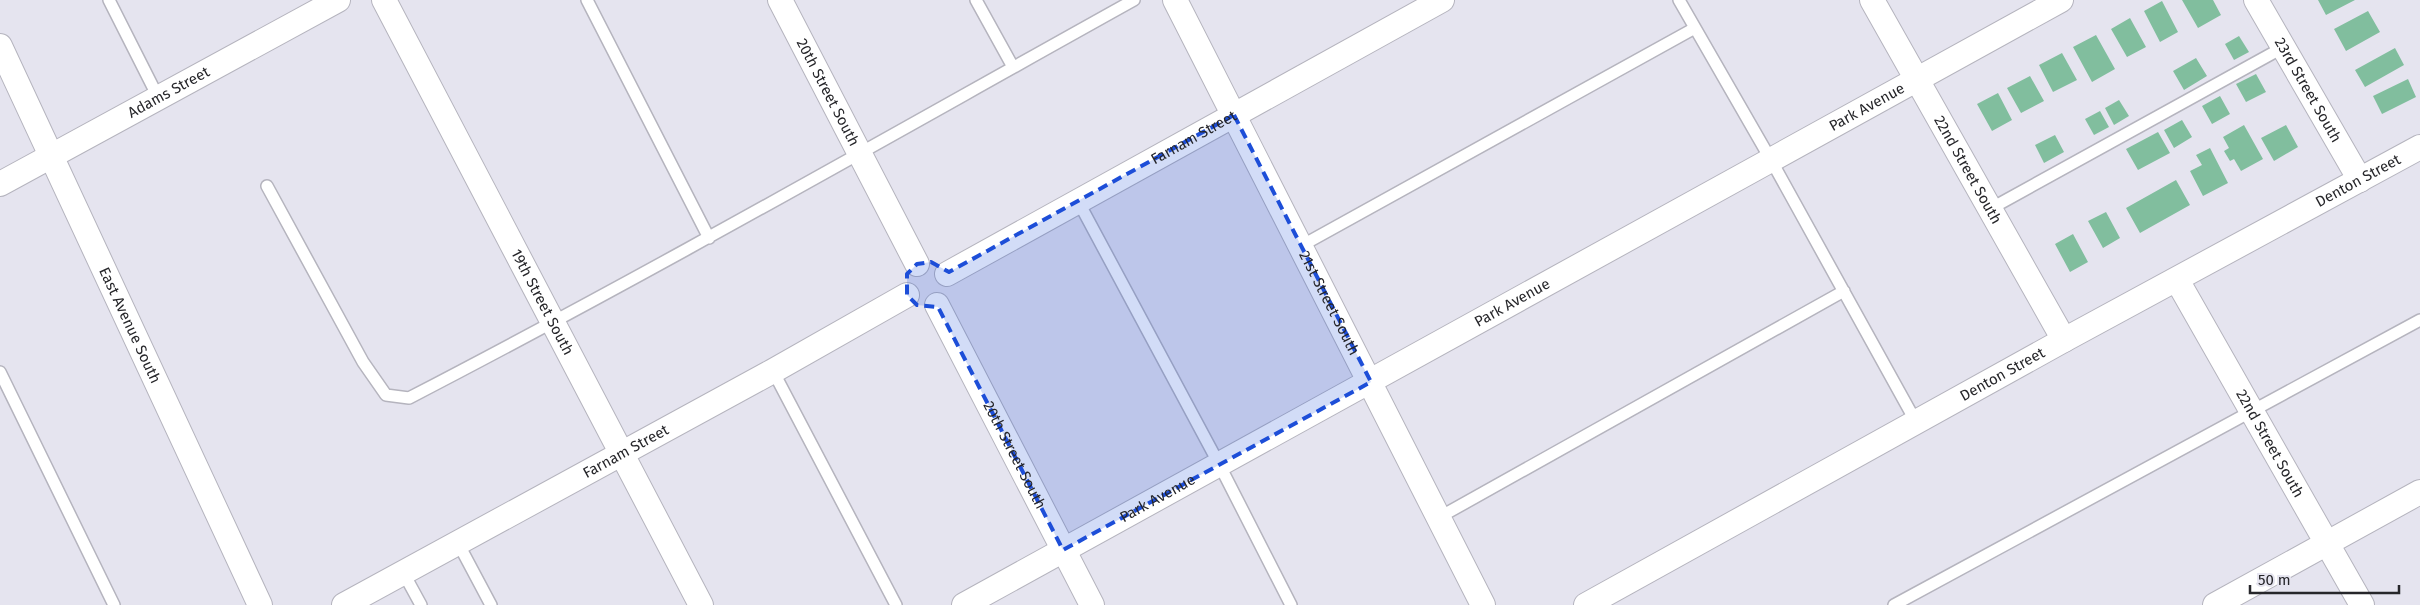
<svg xmlns="http://www.w3.org/2000/svg" width="2420" height="605" viewBox="0 0 2420 605" font-family="'Fira Sans',sans-serif">
	<style>
		.building { fill: #81be9e }
		.lines { fill: none; stroke-linecap: round; stroke-linejoin: round }
		.service-casing { stroke: #b5b4be; stroke-width: 14 }
		.minor-casing { stroke: #b5b4be; stroke-width: 26 }
		.service { stroke: #fff; stroke-width: 11 }
		.minor { stroke: #fff; stroke-width: 24 }
		.marked { fill: #1d4ed8; fill-opacity: 0.2; stroke: #1d4ed8; stroke-width: 4; stroke-dasharray: 10 6; stroke-linejoin: round }
		.labels { text-anchor: middle; dominant-baseline: central; stroke-width: 4; stroke-linejoin: round; paint-order: stroke }
		.street-label { font-size: 15px; fill: #26262a; stroke: #e5e4ef }
	</style>
	<rect width="100%" height="100%" fill="#e5e4ef"/>
	<path class="building" d="M2182,0H2213L2221,15L2198,28Z
		M2318,0H2355L2326,15Z
		M2162,1L2178,32L2160,42L2144,11Z
		M2368,11L2380,32L2346,51L2334,29Z
		M2130,18L2146,47L2127,57L2111,29Z
		M2096,35L2115,69L2092,82L2073,47Z
		M2239,36L2249,52L2234,60L2225,44Z
		M2395,48L2404,65L2365,87L2355,70Z
		M2062,53L2077,80L2053,92L2039,65Z
		M2196,58L2207,76L2184,90L2173,71Z
		M2256,74L2266,92L2246,102L2236,84Z
		M2030,76L2044,101L2021,113L2007,88Z
		M2408,79L2416,97L2382,114L2373,96Z
		M1998,93L2012,120L1992,131L1977,104Z
		M2220,96L2230,114L2212,124L2202,106Z
		M2119,100L2129,116L2114,125L2105,108Z
		M2100,111L2109,127L2094,135L2085,119Z
		M2182,120L2192,137L2174,148L2164,130Z
		M2244,125L2263,159L2241,171L2234,159L2230,161L2224,151L2229,148L2223,137Z
		M2286,125L2298,147L2274,161L2261,138Z
		M2158,132L2170,153L2138,170L2126,149Z
		M2055,135L2064,152L2044,163L2035,145Z
		M2210,148L2228,183L2203,196L2190,171L2202,165L2196,155Z
		M2176,180L2190,205L2140,233L2126,208Z
		M2106,212L2120,238L2103,248L2088,221Z
		M2073,234L2088,262L2070,272L2055,244Z"/>
	<g class="lines">
		<defs>
			<path id="service" d="M109,0L158,97
				M587,0L709,238
				M976,0L1013,67
				M1679,0L1771,160L1916,422
				M267,186L363,362L386,395L409,398C654,271 893,134 1134,0
				M1078,201L1219,464L1291,605
				M1990,209L2282,48
				M1301,246L1695,28
				M773,371L896,605
				M0,372L114,605
				M1438,518L1844,291
				M458,543L491,605
				M403,572L421,605
				M1894,605L2420,320"/>
			<g id="minor">
				<path id="s1" d="M384,0L701,605"/>
				<path id="s2" d="M780,0L917,264"/>
				<path id="s3" d="M1175,0L1483,605"/>
				<path id="s4" d="M1872,0L2064,340"/>
				<path id="s5" d="M2256,0L2360,180"/>
				<path id="s6" d="M0,46L260,605"/>
				<path id="s7" d="M0,184L338,0"/>
				<path id="s8" d="M947,274L1442,0"/>
				<path id="s9" d="M2177,280L2362,605"/>
				<path id="s10" d="M937,305L1092,605"/>
				<path id="s11" d="M344,605L773,371L907,295"/>
				<path id="s12" d="M964,605L2061,0"/>
				<path id="s13" d="M1586,605L2064,340L2420,147"/>
				<path d="M2215,605L2420,492"/>
			</g>
		</defs>
		<use href="#service" class="service-casing"/>
		<use href="#minor" class="minor-casing"/>
		<use href="#service" class="service"/>
		<use href="#minor" class="minor"/>
	</g>
	<path class="marked" d="M1234,115L1371,382L1063,550L938,307L917,305L907,295V274L917,264L931,262L949,272Z"/>
	<g class="labels">
		<g class="street-label">
			<text stroke="none"><textPath href="#s5" startOffset="104">23rd Street South</textPath></text>
			<text stroke="none"><textPath href="#s7" startOffset="192">Adams Street</textPath></text>
			<text stroke="none"><textPath href="#s2" startOffset="104">20th Street South</textPath></text>
			<text stroke="none"><textPath href="#s12" startOffset="1031">Park Avenue</textPath></text>
			<text stroke="none"><textPath href="#s8" startOffset="282">Farnam Street</textPath></text>
			<text stroke="none"><textPath href="#s4" startOffset="195">22nd Street South</textPath></text>
			<text stroke="none"><textPath href="#s13" startOffset="881">Denton Street</textPath></text>
			<text stroke="none"><textPath href="#s1" startOffset="341">19th Street South</textPath></text>
			<text stroke="none"><textPath href="#s3" startOffset="340">21st Street South</textPath></text>
			<text stroke="none"><textPath href="#s12" startOffset="626">Park Avenue</textPath></text>
			<text stroke="none"><textPath href="#s6" startOffset="308">East Avenue South</textPath></text>
			<text stroke="none"><textPath href="#s13" startOffset="476">Denton Street</textPath></text>
			<text stroke="none"><textPath href="#s9" startOffset="188">22nd Street South</textPath></text>
			<text stroke="none"><textPath href="#s11" startOffset="321">Farnam Street</textPath></text>
			<text stroke="none"><textPath href="#s10" startOffset="169">20th Street South</textPath></text>
			<text stroke="none"><textPath href="#s12" startOffset="221">Park Avenue</textPath></text>
		</g>
	</g>
	<path d="M2250 585v8h149v-8" fill="none" stroke="#26262a" stroke-width="2.5"/>
	<text x="2258" y="585" font-size="15" fill="#26262a" stroke="#e5e4ef" stroke-width="4" paint-order="stroke">50 m</text>
</svg>
